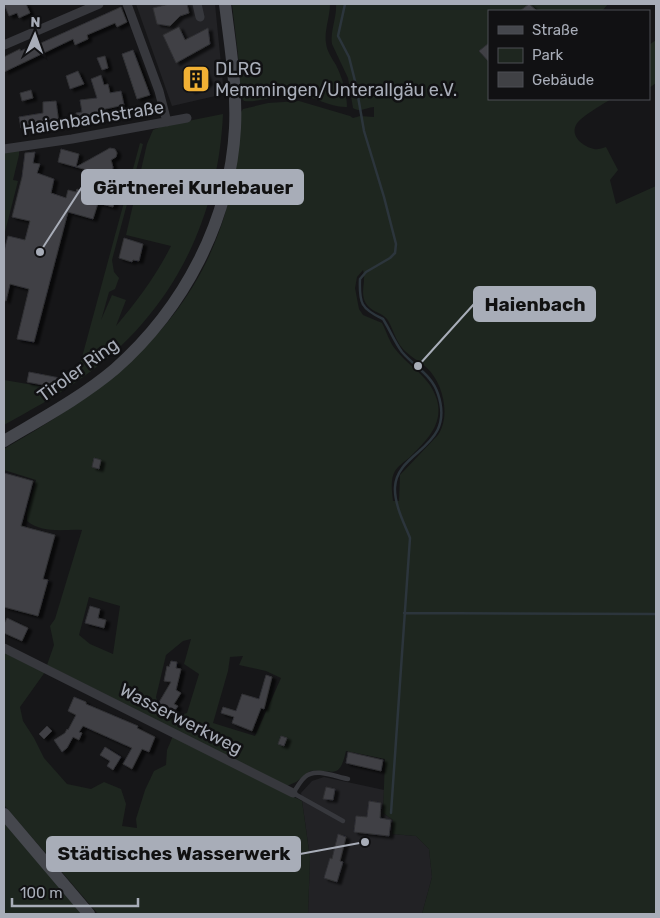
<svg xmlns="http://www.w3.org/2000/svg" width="660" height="918" viewBox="0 0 660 918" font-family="Rubik,sans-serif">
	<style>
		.built { fill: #222225 }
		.green { fill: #1e261f; fill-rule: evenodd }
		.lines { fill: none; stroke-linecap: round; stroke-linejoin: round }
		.stream { stroke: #2c353c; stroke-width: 2.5 }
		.building { fill: #404145; stroke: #303034; filter: url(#shadow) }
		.lane { stroke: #37383d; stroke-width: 4.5 }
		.street { stroke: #37383d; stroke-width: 9 }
		.secondary { stroke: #45474d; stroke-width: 12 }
		.labels { text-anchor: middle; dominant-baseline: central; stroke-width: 5; stroke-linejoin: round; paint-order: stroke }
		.poi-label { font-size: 18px; fill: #a8adb8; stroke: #111113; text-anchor: start }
		.street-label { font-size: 18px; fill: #a8adb8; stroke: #111113 }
		.leader { fill: none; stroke: #a8adb8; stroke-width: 2 }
		.callout-dot { fill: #a8adb8; stroke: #111113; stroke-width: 2 }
		.callout { fill: #a8adb8; stroke: #a8adb8; stroke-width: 2 }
		.callout-label { font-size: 19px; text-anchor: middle; font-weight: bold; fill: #111 }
	</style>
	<defs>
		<filter id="shadow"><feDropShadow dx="4" dy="2.5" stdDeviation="1" flood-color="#0009"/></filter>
	</defs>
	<rect width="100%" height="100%" fill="#161618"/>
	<path class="built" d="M136,4H215L224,94L172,106Z
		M324,777L384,790L383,813L393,820L392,834L416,836L429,849L432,877L422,914H308L310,858L301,793L312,781Z"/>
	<path class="green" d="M232,4H330C330,17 324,31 326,43C327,52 332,58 336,65C342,77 347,93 347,107C330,108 315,96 298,95C280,93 260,103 244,101L241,97L238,54Z
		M336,4H608L602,11H489V99H611C602,105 581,116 576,125C570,137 584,147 594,149C598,150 602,148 606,147L618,170L610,180L616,204L656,186V914H422L432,877L429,849L416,836L392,834L393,820L383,813L385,759L346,751C339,781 334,769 310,771L296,782L287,786L47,665L54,645L50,626L55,619L82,530C63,529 43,534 27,521V514L36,480L4,470V449C103,392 190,330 225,214C228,203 229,191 230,180C234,157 237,135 241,112L243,109L268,103L299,101L350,116L353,118L360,116L374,117V107C367,107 361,113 353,108L348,78L332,44C330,31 337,17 336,4ZM363,270C367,282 358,295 368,306C373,312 382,313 387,319C393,328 395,340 403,349C410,357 420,361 427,368C443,383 451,416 438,435L400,475L399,501H393C392,492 390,479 395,471C398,466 404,462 409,458C425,442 444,425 437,400C430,376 410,368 396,350C389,342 387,332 382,323L363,315L359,309L355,288L357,277ZM89,597L120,606L113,654L90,644L79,635ZM191,639L184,664L199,674L187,713L170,718L162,714L165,708L158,704L156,697L166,655L183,641ZM243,656L239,665L266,671L281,678L255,736L213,723L228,671L230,657Z
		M656,40V83L649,88V45Z
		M223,114C218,223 169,318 79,380C55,397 29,411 4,425V380L63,390V380L72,373L81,361L140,143L143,144L141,152L112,260L114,272L119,278L115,289L109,292L102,317L101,320L112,295L126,300L116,326C137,301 156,276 171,246L126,235L147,144L153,130L163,126Z
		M19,150V155L13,180L18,181L4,236V152Z
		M4,652L45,672L20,707L23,721L34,738L44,758L67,784L91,789L104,782L121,789L126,804L122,826L137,828L136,819L145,790L154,771L166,765L167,750L173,736L302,801L310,858L308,914H98L4,805Z
		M4,821L83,914H4Z"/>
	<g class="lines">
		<path class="stream" d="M345,4L338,36L349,57L356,85L364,131L384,197L396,244L395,253L390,258L366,272L360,279C359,303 361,309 383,319C390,330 394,341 402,352C415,367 432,375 438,394C456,448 397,450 395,487C394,504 404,523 410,538L391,813
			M404,613L656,614"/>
	</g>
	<path class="building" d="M4,4H26L30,13L19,18L17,13L9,16Z
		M169,4H187L189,13L180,16L170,26L157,24L153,8Z
		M529,4L537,11H520Z
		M121,7L127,22L117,27L115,23L87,35L88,39L75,45L73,39L4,72V57L20,49V51L41,43Z
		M179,27L185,40L208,28L210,44L176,63L163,35Z
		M489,43V62L479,51Z
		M133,50L150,95L137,99L122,54Z
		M105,56L108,68L102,70L97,58Z
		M204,70L209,82L205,86L191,91L184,77Z
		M78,71L84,84L70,89L66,76Z
		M101,75L104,85L108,84L110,93L121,91L124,105L101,110V113L94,114V119L77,120L76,113L82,112L80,100L97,98L91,79Z
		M31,90L33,98L22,101L20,93Z
		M56,101L59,124H53V126L46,127L44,124L21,128L19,117L43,113V102Z
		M110,148L115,149L117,153L116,157L111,160L113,167L112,174L121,176L113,207L98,203L93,219L68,212L34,342L17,339L29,289L10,284L6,301L4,300V251L8,236L25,240L30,221L12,217L22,177L25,153L35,152L33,163L40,164L37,173L54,179L51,193L66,198L68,190L76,192L77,189L82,191L87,170L76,167Z
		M61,149L79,154L76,167L58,162Z
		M124,238L143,244L139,261L133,260L132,262L119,258Z
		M29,372L60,378L59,388L27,382Z
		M94,458L101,460L99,469L92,467Z
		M4,473L33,481L21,526L55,535L43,579L48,580L38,616L4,607Z
		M90,606L100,609L98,618L106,620L104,628L85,623Z
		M7,618L28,628L22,641L4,633V624Z
		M171,661L177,662L176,668L181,669L176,690L181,693L174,704L178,706L170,718L162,714L165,708L158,704L171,682L164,681L167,666L169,667Z
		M266,675L272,677L264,709L261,708L252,731L232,723L234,717L221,713L223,707L236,711L242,694L259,699Z
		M74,697L86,702V704L138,726L137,728L155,737L149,752L142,749L132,769L123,764L132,748L83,726L79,732L82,733L79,740L73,737L67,748L62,752L54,740L65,733L67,729L68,730L76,715L68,711Z
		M47,726L52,731L44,739L39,734Z
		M281,736L287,738L284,746L278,744Z
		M105,747L121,757L113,770L107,766L110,761L100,755Z
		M348,752L383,760L381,771L346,763Z
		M326,787L335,789L333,800L323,799Z
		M369,801L381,803L380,818L391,820L389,836L354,832L356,816L367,817Z
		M338,834L346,837L340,861L343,862L337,882L324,878L330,858L332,859Z"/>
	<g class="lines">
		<path class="lane" d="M343,821L293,793C297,788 300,781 305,777C315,767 336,777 348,779"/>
		<path class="street" d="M127,4L159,91L167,122
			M197,4L200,17
			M4,45L99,4
			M4,149L72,139L187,118
			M4,648L293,793"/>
		<path class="secondary" d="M4,441C41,419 82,397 115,369C184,308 230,221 235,128C237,87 230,45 225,4
			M4,814L89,914"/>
	</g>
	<defs>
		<symbol id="building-square" viewBox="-11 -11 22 22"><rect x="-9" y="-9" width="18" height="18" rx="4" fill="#f2b134" stroke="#111113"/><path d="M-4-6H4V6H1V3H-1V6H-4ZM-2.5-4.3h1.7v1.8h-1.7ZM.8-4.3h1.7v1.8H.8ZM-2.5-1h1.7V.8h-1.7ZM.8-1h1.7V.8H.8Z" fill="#111"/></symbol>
	</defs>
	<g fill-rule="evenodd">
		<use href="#building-square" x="180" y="63" width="32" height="32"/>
	</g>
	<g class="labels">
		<g class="poi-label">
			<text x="215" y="69">DLRG<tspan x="215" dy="21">Memmingen/Unterallgäu e.V.</tspan></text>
		</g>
		<g class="street-label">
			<text transform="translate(93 118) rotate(-9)">Haienbachstraße</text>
			<text transform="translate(78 370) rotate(-36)">Tiroler Ring</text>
			<text transform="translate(181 719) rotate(27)">Wasserwerkweg</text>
		</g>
	</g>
	<path class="leader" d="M40 252L82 187M418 366L474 304M365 842L300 854"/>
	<g class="callout-dot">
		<circle cx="40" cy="252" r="5"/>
		<circle cx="418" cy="366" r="5"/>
		<circle cx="365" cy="842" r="5"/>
	</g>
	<g class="callout">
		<rect x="82" y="170" width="221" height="34" rx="5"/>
		<rect x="474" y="287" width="121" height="34" rx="5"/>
		<rect x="47" y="837" width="253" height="34" rx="5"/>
	</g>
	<g class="callout-label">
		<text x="193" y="194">Gärtnerei Kurlebauer</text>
		<text x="535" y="311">Haienbach</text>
		<text x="174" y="860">Städtisches Wasserwerk</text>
	</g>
	<rect width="660" height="918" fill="none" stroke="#a8adb8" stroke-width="10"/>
	<rect x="488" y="10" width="162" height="90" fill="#111113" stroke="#4d4f55"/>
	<rect x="498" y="26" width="25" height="8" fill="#45474d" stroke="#4d4f55"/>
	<text x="532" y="35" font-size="15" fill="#a8adb8">Straße</text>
	<rect x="498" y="48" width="25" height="15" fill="#1e261f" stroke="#4d4f55"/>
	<text x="532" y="60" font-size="15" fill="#a8adb8">Park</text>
	<rect x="498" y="72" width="25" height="15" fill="#404145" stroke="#4d4f55"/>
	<text x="532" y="85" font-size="15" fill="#a8adb8">Gebäude</text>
	<g transform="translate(35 35) rotate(2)" stroke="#111113" stroke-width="4" paint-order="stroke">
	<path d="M0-4L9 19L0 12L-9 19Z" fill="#a8adb8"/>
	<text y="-8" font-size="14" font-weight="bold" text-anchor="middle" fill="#a8adb8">N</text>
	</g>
	<path d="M12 898v8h126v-8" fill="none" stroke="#a8adb8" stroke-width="2.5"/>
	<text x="20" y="898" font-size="15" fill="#a8adb8" stroke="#111113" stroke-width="4" paint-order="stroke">100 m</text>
</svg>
